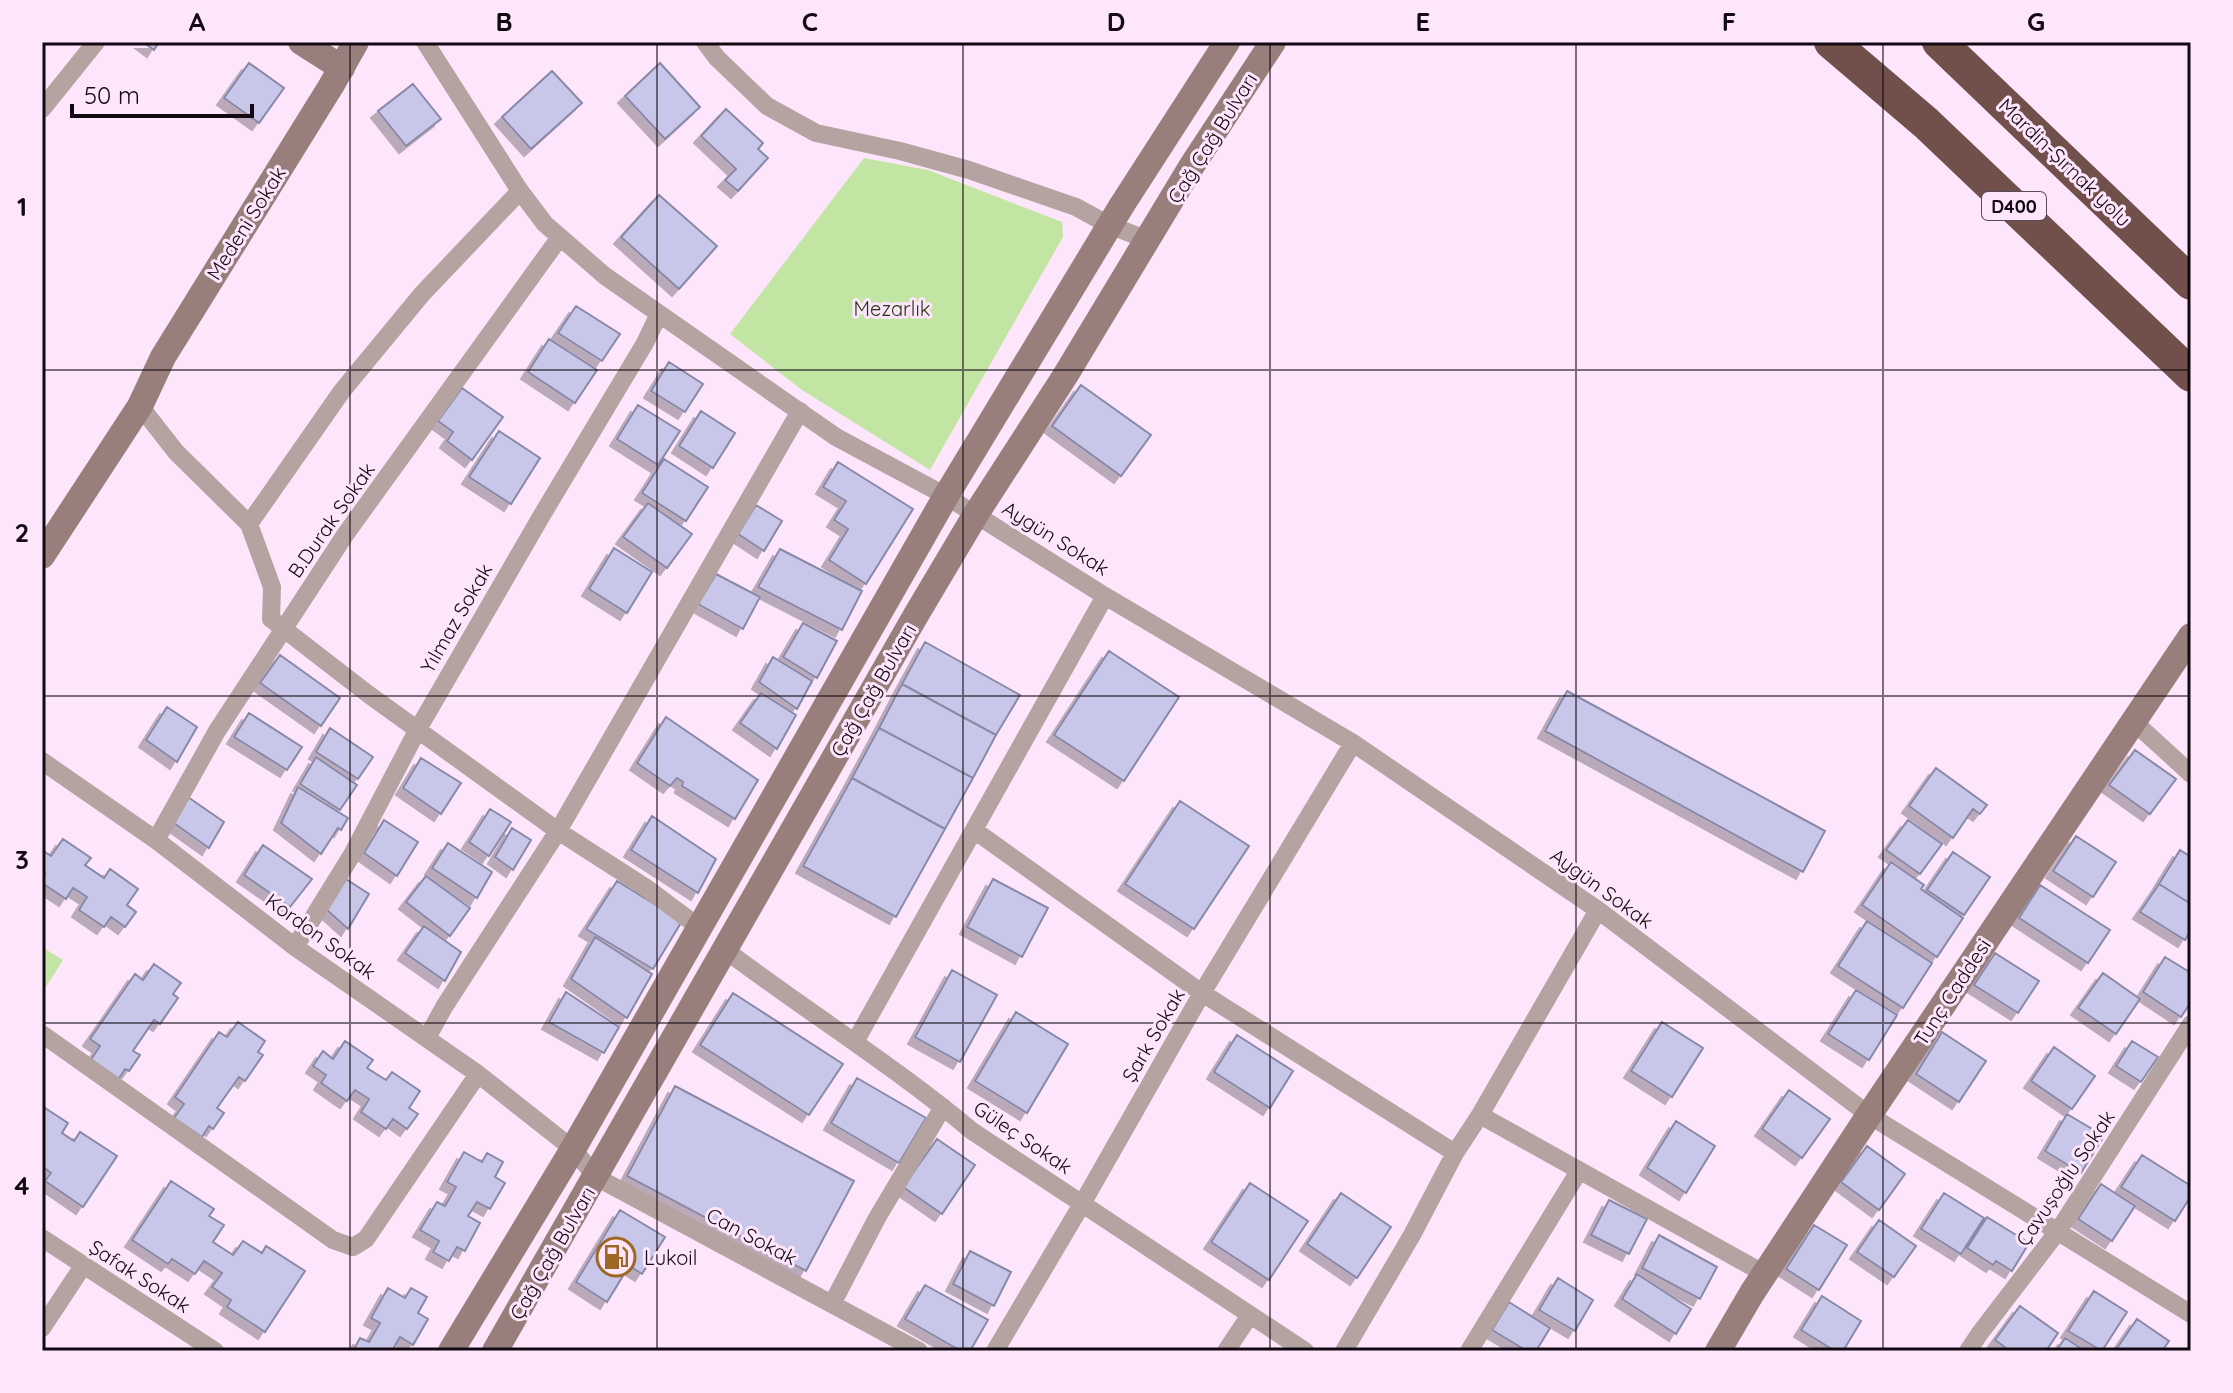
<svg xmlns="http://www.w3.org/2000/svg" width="2233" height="1393" viewBox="0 0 2233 1393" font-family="Quicksand,sans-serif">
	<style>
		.green { fill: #c3e5a4 }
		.building { fill: #c8c7e9; stroke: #8988a7; stroke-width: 2; filter: url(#shadow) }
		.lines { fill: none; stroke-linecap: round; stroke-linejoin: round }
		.street { stroke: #b5a3a1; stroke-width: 18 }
		.secondary { stroke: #987f7b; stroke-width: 26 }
		.highway { stroke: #714f4b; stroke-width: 34 }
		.grid { fill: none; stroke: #130912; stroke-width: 2; stroke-opacity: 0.55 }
		.labels { text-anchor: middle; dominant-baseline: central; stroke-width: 6; stroke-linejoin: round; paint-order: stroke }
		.shield { fill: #fde6fb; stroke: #594b58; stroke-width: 2 }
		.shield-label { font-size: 18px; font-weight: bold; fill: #130912 }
		.street-label { font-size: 20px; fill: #130912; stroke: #fde6fb }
		.park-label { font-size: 20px; fill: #263712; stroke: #fde6fb }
		.poi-label { font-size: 20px; fill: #130912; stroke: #fde6fb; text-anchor: start }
		.neatline { fill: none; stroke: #130912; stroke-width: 3 }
		.grid-label { font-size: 26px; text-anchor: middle; font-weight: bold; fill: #130912 }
	</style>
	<defs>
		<filter id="shadow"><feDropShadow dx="-7" dy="7" stdDeviation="0" flood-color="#0004"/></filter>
	</defs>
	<rect width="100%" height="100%" fill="#fde6fb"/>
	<path class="green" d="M864,158L928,170L1062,222L1063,237L930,470L802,390L730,334Z
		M42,947L63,960L42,993Z"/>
	<path class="building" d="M143,42H159L154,50Z
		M249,63L284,88L259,123L224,98Z
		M660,63L700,107L665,139L625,96Z
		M552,71L582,103L531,149L502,117Z
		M413,84L441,119L406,146L378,111Z
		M726,109L763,143L758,149L768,158L738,191L725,180L736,169L701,136Z
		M659,195L717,246L679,289L621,237Z
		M576,306L620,334L602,361L558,333Z
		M549,339L597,370L575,403L528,372Z
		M669,362L703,384L685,412L651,391Z
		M1081,385L1151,435L1121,476L1052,426Z
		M462,388L503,417L472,460L447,441L453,432L438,421Z
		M638,405L680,431L658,465L617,439Z
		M701,411L735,433L713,468L679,446Z
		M499,431L540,458L511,504L469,477Z
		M664,459L708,487L686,521L642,493Z
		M838,462L913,509L866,584L829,560L848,529L834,520L846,501L823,487Z
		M648,503L692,534L667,568L623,537Z
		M756,505L782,521L764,551L738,534Z
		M614,548L652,572L627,613L589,589Z
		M780,549L862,591L842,630L758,587Z
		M716,574L760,597L743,629L698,604Z
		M803,623L837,641L817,678L783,657Z
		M925,642L1020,695L996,735L902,684Z
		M1109,651L1179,697L1124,781L1054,735Z
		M280,655L340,698L321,726L260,683Z
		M773,657L812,681L797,709L759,682Z
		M902,684L996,735L973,778L879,728Z
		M1567,691L1825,831L1803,872L1545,731Z
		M761,693L796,715L777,749L740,723Z
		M167,707L197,727L177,762L146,740Z
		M249,713L302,747L287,770L234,737Z
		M666,717L758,780L735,819L682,786L683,782L677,778L670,786L637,763Z
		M330,728L373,757L358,779L316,752Z
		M879,728L973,778L945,829L852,778Z
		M2135,750L2176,779L2150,814L2109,785Z
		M316,757L357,785L340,810L300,784Z
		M421,758L461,783L441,814L403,788Z
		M1936,768L1987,805L1980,814L1973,809L1953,838L1909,806Z
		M852,778L945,829L896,917L803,866Z
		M298,787L348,818L341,830L338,828L321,854L281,823Z
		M185,795L224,822L209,848L171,821Z
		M1180,801L1249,846L1194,929L1125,884Z
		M490,809L511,822L489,856L469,842Z
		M652,816L716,859L698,893L631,850Z
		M384,820L418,842L397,876L364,853Z
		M1908,820L1942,844L1920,874L1886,850Z
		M512,828L531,840L513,870L495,857Z
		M2076,836L2116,862L2093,897L2053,871Z
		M63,839L91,858L85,865L104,878L110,869L138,889L127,905L136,912L125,927L111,917L104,927L79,910L87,897L73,888L66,899L42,883L45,873L42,872V850L51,856Z
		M448,843L492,872L477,898L432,868Z
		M263,845L312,879L290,907L244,875Z
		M2180,850L2191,857V904L2159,884Z
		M1953,852L1990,877L1964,915L1927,890Z
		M1891,862L1924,885L1921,889L1963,918L1937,957L1862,905Z
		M426,876L470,908L450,936L406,902Z
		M346,879L369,894L348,929L327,910Z
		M993,879L1048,908L1022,957L967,927Z
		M617,881L682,921L653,969L586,929Z
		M2159,884L2191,904V930L2185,940L2140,912Z
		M2040,885L2110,930L2088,963L2019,918Z
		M1867,921L1932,963L1903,1008L1838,966Z
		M424,926L461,952L445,981L405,953Z
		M595,937L652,974L627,1018L571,979Z
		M1995,953L2039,981L2018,1013L1974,985Z
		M2165,957L2191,973V1002L2181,1017L2143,992Z
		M154,964L181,983L173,994L178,998L160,1024L154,1020L133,1051L140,1055L129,1071L125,1069L118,1080L90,1061L100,1046L90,1039L135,974L143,980Z
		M952,970L997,995L960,1062L915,1037Z
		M2103,973L2140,999L2116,1034L2078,1008Z
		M1856,990L1897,1015L1869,1060L1828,1034Z
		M566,992L619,1027L604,1053L549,1022Z
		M733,993L843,1064L809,1115L700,1045Z
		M1016,1012L1068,1044L1027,1113L975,1081Z
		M238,1022L265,1041L258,1052L263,1055L245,1081L239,1077L217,1108L224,1113L213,1129L209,1126L202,1137L174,1118L184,1104L175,1097L219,1032L227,1037Z
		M1662,1022L1703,1048L1672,1097L1631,1071Z
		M1942,1032L1986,1061L1959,1102L1916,1074Z
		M1237,1035L1293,1071L1270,1108L1214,1072Z
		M345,1041L373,1060L367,1068L386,1080L392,1072L420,1091L409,1108L418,1114L407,1129L393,1119L386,1129L361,1112L369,1099L355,1090L347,1101L321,1083L326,1075L313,1066L323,1051L333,1059Z
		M2132,1041L2158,1057L2141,1082L2116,1066Z
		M2054,1047L2095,1076L2072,1109L2031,1081Z
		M857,1078L926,1118L899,1163L831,1123Z
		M675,1086L854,1181L806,1271L627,1176Z
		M1789,1090L1830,1119L1802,1158L1762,1129Z
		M42,1106L68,1123L62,1133L74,1141L80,1132L117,1156L83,1207L45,1181L51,1173L42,1166Z
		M2067,1114L2104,1136L2081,1173L2045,1151Z
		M1676,1121L1715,1146L1686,1193L1647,1168Z
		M937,1139L975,1165L942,1214L903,1187Z
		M1867,1146L1905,1174L1879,1210L1841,1182Z
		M464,1152L482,1162L487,1153L503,1162L495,1177L505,1183L490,1209L477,1202L468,1216L480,1223L465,1251L457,1247L449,1261L433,1252L439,1241L420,1230L437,1202L445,1206L456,1187L447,1182Z
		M2142,1155L2191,1186V1196L2175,1221L2121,1187Z
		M171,1181L214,1209L209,1216L224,1225L213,1242L233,1255L243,1241L262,1253L266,1246L305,1271L265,1332L227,1307L231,1300L212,1287L222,1273L204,1261L195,1274L172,1259L168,1264L132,1240Z
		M1250,1183L1308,1221L1269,1280L1211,1242Z
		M2101,1184L2135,1206L2112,1241L2078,1219Z
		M1341,1193L1391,1227L1357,1278L1307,1244Z
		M1944,1193L1984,1218L1961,1254L1921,1229Z
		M1609,1200L1647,1219L1629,1254L1591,1235Z
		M620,1210L665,1237L642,1274L629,1266L607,1302L576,1282Z
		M1987,1217L2029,1243L2012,1271L1996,1261L1993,1265L1967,1248Z
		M1879,1220L1916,1246L1894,1277L1857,1252Z
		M1814,1225L1847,1245L1819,1290L1786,1269Z
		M1659,1235L1717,1267L1700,1299L1642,1268Z
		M970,1251L1011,1272L994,1306L953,1284Z
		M1637,1274L1691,1309L1676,1334L1622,1299Z
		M1558,1278L1593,1300L1575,1331L1539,1310Z
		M925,1285L988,1320L970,1351H961L905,1319Z
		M388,1288L405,1298L411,1288L427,1297L418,1313L428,1319L413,1345L400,1337L392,1351H353L360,1338L369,1342L380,1323L371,1318Z
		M2094,1291L2127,1312L2102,1351L2068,1331Z
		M1822,1296L1861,1321L1843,1351H1835L1801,1330Z
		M1509,1302L1550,1328L1536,1351H1527L1492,1330Z
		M2020,1306L2058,1333L2046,1351H2010L1995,1340Z
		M2137,1319L2169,1341L2162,1351H2115Z
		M2065,1338L2085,1351H2056Z"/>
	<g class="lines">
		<path class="street" d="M425,42L520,191L545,224L605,276L836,437L946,496L1105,596L1353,743L1598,910L1869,1115L2191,1314
			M705,42L717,58L767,106L816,133L900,151L969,170L1076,207L1109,225L1148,240
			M42,109L96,42
			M140,406L176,452L249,524L272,587L271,619L368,694L558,831L645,887L700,928
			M249,524L342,391L422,294L520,191
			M2133,721L2191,774
			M42,761L156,840L295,947L478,1074L573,1149L596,1177L919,1351
			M974,830L1202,993L1455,1153
			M156,840L217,731L345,535L560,237
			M295,947L353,853L418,729L542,515L645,343L659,314
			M724,949C806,1011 893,1065 972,1131L1305,1351
			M42,1034L333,1240L353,1247L366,1239L478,1074
			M427,1038L444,1007L558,831L800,411
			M855,1042L1105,596
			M1480,1115L1765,1274
			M42,1238L215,1351
			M832,1304L877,1218L943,1107
			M42,1328L83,1266
			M995,1351L1082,1204L1202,993L1353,743
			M1226,1351L1250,1315
			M1344,1351L1412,1235L1455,1153L1480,1115L1598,910
			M1469,1351L1579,1171
			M1968,1351L1980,1333L2058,1231L2191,1024"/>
		<path class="secondary" d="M301,42L342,68
			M42,556L140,406L163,357L331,86L356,42
			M451,1351L573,1149L946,496L1122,205L1227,42
			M495,1351L916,615L976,514L1065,376L1191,167L1273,42
			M1718,1351L1752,1293L1869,1115L2191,636"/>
		<path class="highway" d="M1831,42L1926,123L2191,375
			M1939,42L2191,283"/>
	</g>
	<path class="grid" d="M350,42V1351M657,42V1351M963,42V1351M1270,42V1351M1576,42V1351M1883,42V1351M42,370H2191M42,696H2191M42,1023H2191"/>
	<defs>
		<symbol id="fuel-ring" viewBox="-11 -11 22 22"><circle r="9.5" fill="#fde6fb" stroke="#9f6724" stroke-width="1.5"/><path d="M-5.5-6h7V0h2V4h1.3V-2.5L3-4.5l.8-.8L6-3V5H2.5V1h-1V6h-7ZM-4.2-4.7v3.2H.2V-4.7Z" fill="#9f6724"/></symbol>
	</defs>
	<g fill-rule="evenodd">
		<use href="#fuel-ring" x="594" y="1235" width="44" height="44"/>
	</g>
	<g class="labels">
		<rect class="shield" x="1982" y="192" width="64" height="28" rx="6"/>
		<g class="shield-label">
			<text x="2014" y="206">D400</text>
		</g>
		<g class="street-label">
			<text transform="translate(1212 138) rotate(-58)">Çağ Çağ Bulvarı</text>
			<text transform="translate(2065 162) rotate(44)">Mardin-Şırnak yolu</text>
			<text transform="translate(246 223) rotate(-58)">Medeni Sokak</text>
			<text transform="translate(331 520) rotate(-55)">B.Durak Sokak</text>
			<text transform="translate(1056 538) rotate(32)">Aygün Sokak</text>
			<text transform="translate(456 618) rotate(-60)">Yılmaz Sokak</text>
			<text transform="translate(873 690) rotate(-60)">Çağ Çağ Bulvarı</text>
			<text transform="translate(1602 888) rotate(36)">Aygün Sokak</text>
			<text transform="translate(321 936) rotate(36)">Kordon Sokak</text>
			<text transform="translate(1952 992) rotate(-57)">Tunç Caddesi</text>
			<text transform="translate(1153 1035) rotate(-60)">Şark Sokak</text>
			<text transform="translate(1023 1137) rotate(34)">Güleç Sokak</text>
			<text transform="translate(2065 1178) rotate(-56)">Çavuşoğlu Sokak</text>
			<text transform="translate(752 1236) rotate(28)">Can Sokak</text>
			<text transform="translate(552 1253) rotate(-60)">Çağ Çağ Bulvarı</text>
			<text transform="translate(140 1276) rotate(33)">Şafak Sokak</text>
		</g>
		<g class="park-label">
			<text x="892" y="308">Mezarlık</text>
		</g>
		<g class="poi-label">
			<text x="644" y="1257">Lukoil</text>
		</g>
	</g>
	<rect width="2233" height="1393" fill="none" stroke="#fde6fb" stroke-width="88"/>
	<path d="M72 104v12h180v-12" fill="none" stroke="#130912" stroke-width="4"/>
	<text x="84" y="104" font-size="24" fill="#130912" stroke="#fde6fb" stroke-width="6" paint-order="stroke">50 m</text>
	<rect x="44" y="44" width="2145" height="1305" class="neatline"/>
	<g class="grid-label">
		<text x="197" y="31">A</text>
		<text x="504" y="31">B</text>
		<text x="810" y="31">C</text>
		<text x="1116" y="31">D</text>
		<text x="1423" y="31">E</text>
		<text x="1729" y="31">F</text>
		<text x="2036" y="31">G</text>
		<text x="22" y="216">1</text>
		<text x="22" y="542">2</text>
		<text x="22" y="869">3</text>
		<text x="22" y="1195">4</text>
	</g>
</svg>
